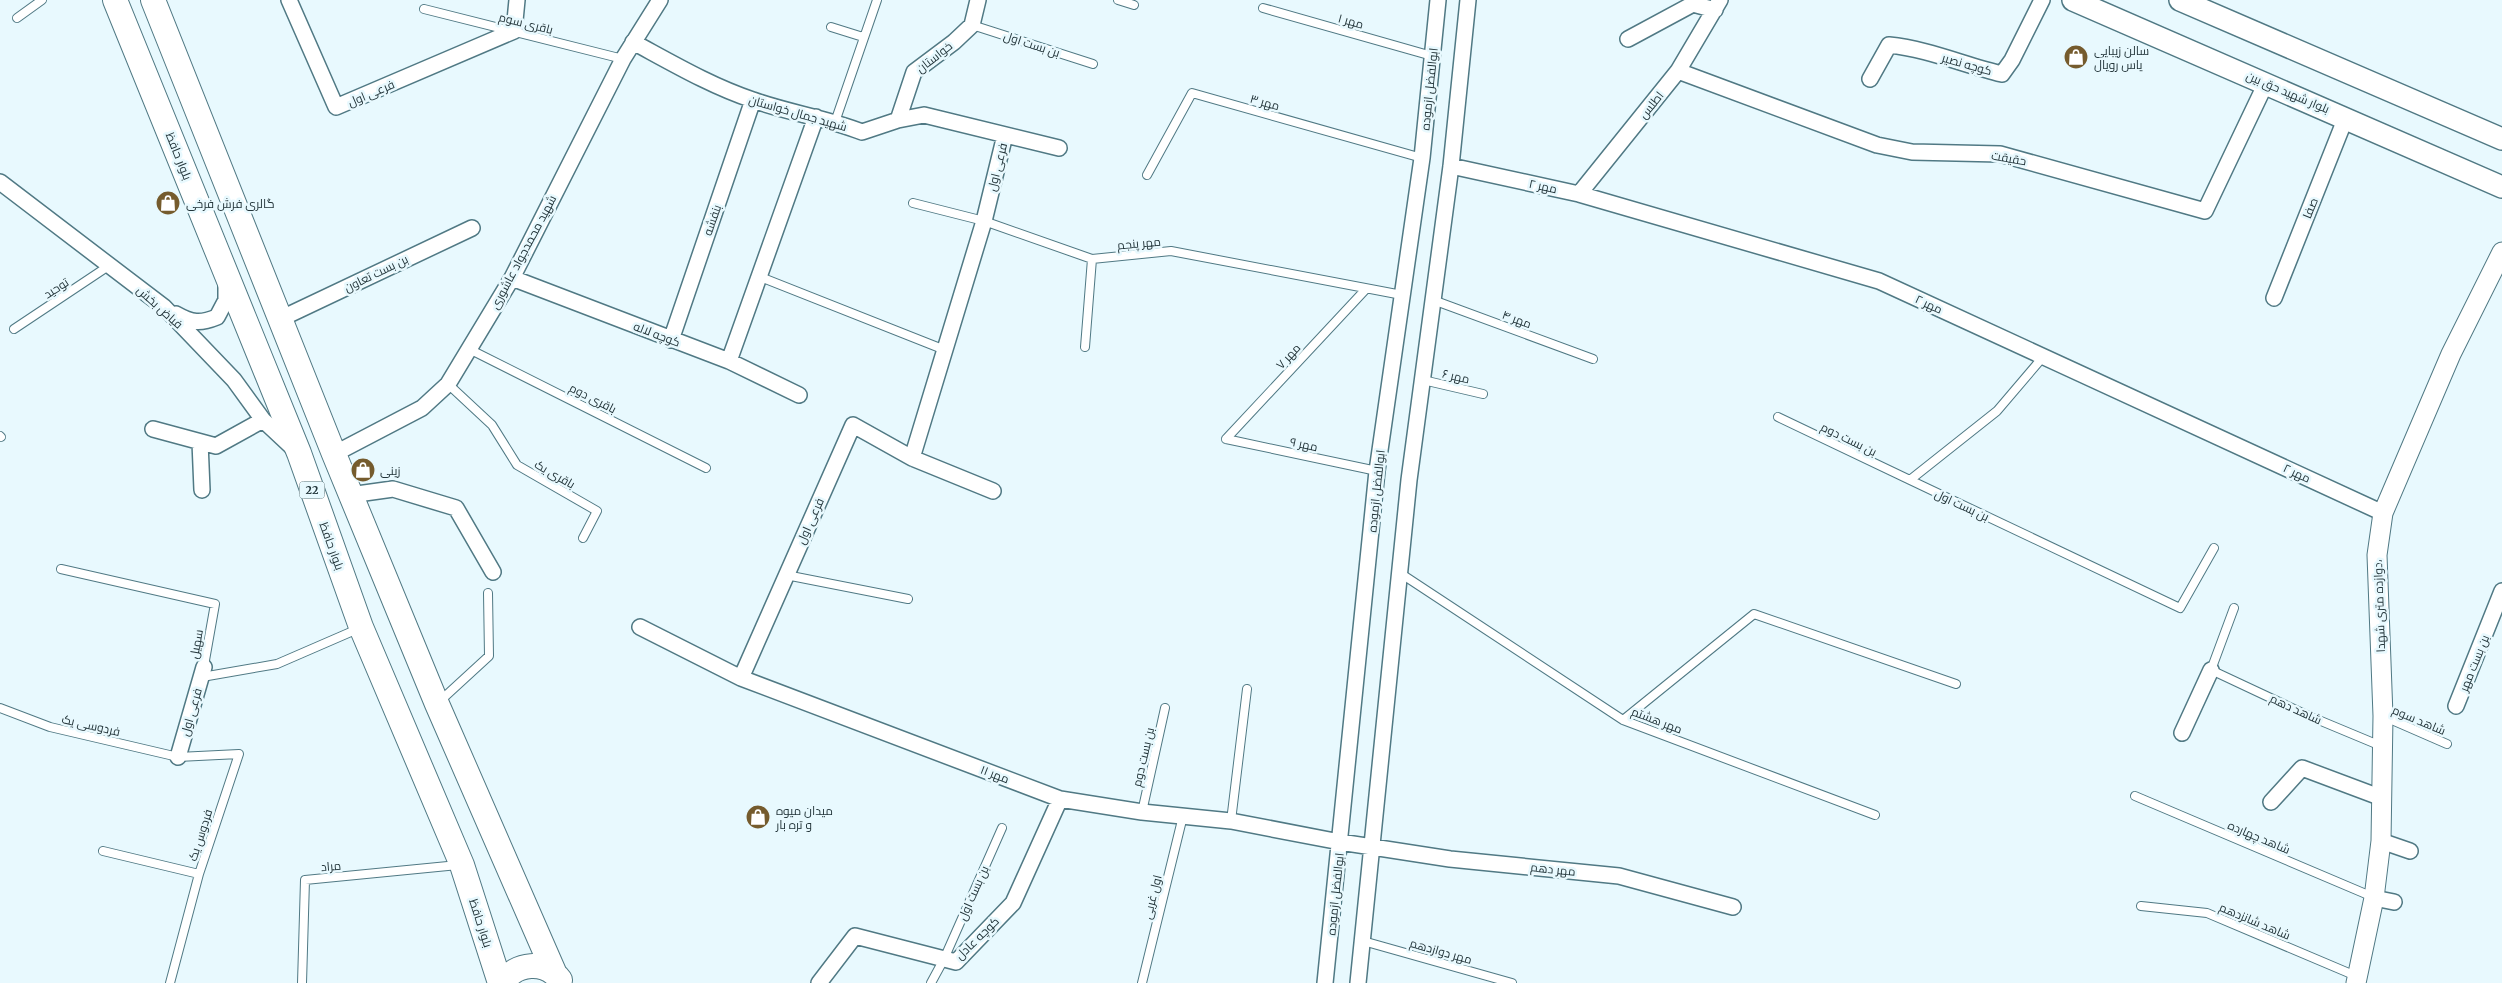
<svg xmlns="http://www.w3.org/2000/svg" width="2502" height="983" viewBox="0 0 2502 983" font-family="Merriweather,Cairo,serif">
	<style>
		.lines { fill: none; stroke-linecap: round; stroke-linejoin: round }
		.service-casing { stroke: #507984; stroke-width: 10 }
		.minor-casing { stroke: #507984; stroke-width: 18 }
		.tertiary-casing { stroke: #507984; stroke-width: 21 }
		.secondary-casing { stroke: #507984; stroke-width: 24 }
		.primary-casing { stroke: #507984; stroke-width: 26 }
		.service { stroke: #fff; stroke-width: 8 }
		.minor { stroke: #fff; stroke-width: 15 }
		.tertiary { stroke: #fff; stroke-width: 19 }
		.secondary { stroke: #fff; stroke-width: 21 }
		.primary { stroke: #fff; stroke-width: 24 }
		.labels { text-anchor: middle; dominant-baseline: central; stroke-width: 5; stroke-linejoin: round; paint-order: stroke }
		.shield { fill: #e8f9fe; stroke: #5e7075; stroke-width: 1 }
		.shield-label { font-size: 11px; font-weight: bold; fill: #23353a }
		.street-label { font-size: 12px; fill: #23353a; stroke: #e8f9fe }
		.poi-label { font-size: 12px; fill: #23353a; stroke: #e8f9fe; text-anchor: start }
	</style>
	<rect width="100%" height="100%" fill="#e8f9fe"/>
	<g class="lines">
		<defs>
			<path id="service" d="M1118,0L1134,5
				M1263,8L1432,56
				M424,9L623,59
				M17,18L42,0
				M972,25L1093,64
				M831,27L863,37
				M835,122L877,0
				M1147,175L1192,93L1422,158
				M913,203L984,221L1092,259L1171,251L1402,295
				M758,276L945,350
				M1433,300L1593,359
				M14,329L110,265
				M1085,347L1092,259
				M469,349L706,468
				M2043,357L1997,411L1910,480L2180,608L2214,548
				M1423,380L1483,394
				M448,384L492,425L517,465L597,511L583,538
				M1778,417L1910,480
				M0,436L1,437
				M1226,439L1366,289
				M1226,439L1377,471
				M61,569L215,604L202,677L277,664L360,628
				M1400,573L1623,720L1875,815
				M786,575L908,599
				M2234,608L2211,670L2309,716L2381,746
				M440,701L489,656L488,593
				M0,708L50,727L178,757L239,754L199,874L170,983
				M2385,717L2447,744
				M1623,720L1754,614L1956,684
				M2135,796L2373,897
				M1142,812L1165,708
				M1231,821L1247,689
				M103,851L199,874
				M2141,906L2207,913L2356,976
				M1363,941L1512,983
				M302,983L305,880L458,865
				M931,983L944,959L1002,828
				M1142,983L1183,816"/>
			<path id="minor" d="M289,0L336,107L514,31L517,0
				M1628,39L1693,4L1715,10
				M633,42C672,63 711,86 753,100C789,113 827,118 862,132L898,120L924,115L1059,148
				M1678,71L1877,145L1912,152L2000,154L2205,211L2266,83
				M1870,79L1889,45C1928,49 1964,65 2002,74L2012,60L2042,0
				M898,120L914,72L954,42L972,25L978,0
				M1451,166L1579,194L1879,281L2383,513
				M0,182L164,307L234,380L263,420L294,449
				M1579,194L1678,71L1720,0
				M512,278L729,361L799,395
				M2274,298L2346,117
				M176,314C192,323 200,324 217,317L226,300V281
				M280,319L472,228
				M671,340L753,100
				M729,361L816,117
				M153,429L216,446L263,420
				M200,442L202,490
				M334,454L422,408L448,384L512,278L623,59L660,0
				M993,491L912,458L984,221L1005,135
				M350,495L393,489L456,508L493,572
				M640,627L741,678L1060,799L1142,812L1231,821L1340,842L1450,859L1619,876L1733,907
				M741,678L853,425L912,458
				M2456,706L2502,591
				M2182,733L2211,670
				M178,757L204,667
				M2271,802L2302,768L2382,798
				M2381,841L2410,851
				M2374,898L2394,902
				M819,983L855,936L956,962L1013,903L1060,799
				M1325,983L1377,471L1422,158L1438,0
				M1358,983L1409,480L1451,166L1468,0"/>
			<path id="tertiary" d="M2356,983L2374,898L2381,841L2383,716L2377,555L2383,513L2451,354L2502,252"/>
			<path id="secondary" d="M2073,0L2502,187
				M2180,0L2502,139"/>
			<path id="primary" d="M115,0L299,453L361,627L462,865L500,983
				M153,0L334,454L437,704L554,972
				M503,983C515,962 546,960 560,980"/>
		</defs>
		<use href="#service" class="service-casing"/>
		<use href="#minor" class="minor-casing"/>
		<use href="#tertiary" class="tertiary-casing"/>
		<use href="#secondary" class="secondary-casing"/>
		<use href="#primary" class="primary-casing"/>
		<use href="#service" class="service"/>
		<use href="#minor" class="minor"/>
		<use href="#tertiary" class="tertiary"/>
		<use href="#secondary" class="secondary"/>
		<use href="#primary" class="primary"/>
	</g>
	<defs>
		<symbol id="shop-disc" viewBox="-11 -11 22 22"><circle r="9.5" fill="#755b2d" stroke="#e8f9fe"/><path d="M-5-2.5h2.3a2.7 3.5 0 0 1 5.4 0H5L5.5 6h-11ZM-1.5-2.5h3a1.5 2.3 0 0 0-3 0Z" fill="#fff"/></symbol>
	</defs>
	<g fill-rule="evenodd">
		<use href="#shop-disc" x="2062" y="43" width="28" height="28"/>
		<use href="#shop-disc" x="154" y="189" width="28" height="28"/>
		<use href="#shop-disc" x="349" y="456" width="28" height="28"/>
		<use href="#shop-disc" x="744" y="803" width="28" height="28"/>
	</g>
	<g class="labels">
		<rect class="shield" x="299.5" y="481.5" width="25" height="17" rx="4"/>
		<g class="shield-label">
			<text x="312" y="490">22</text>
		</g>
		<g class="street-label">
			<text transform="translate(1351 21) rotate(16)">مهر ۱</text>
			<text transform="translate(526 23) rotate(14)">باقری سوم</text>
			<text transform="translate(1032 44) rotate(18)">بن بست اول</text>
			<text transform="translate(934 57) rotate(-38)">خواستان</text>
			<text transform="translate(1967 64) rotate(16)">کوچه نصیر</text>
			<text transform="translate(1429 89) rotate(-84)">ابوالفضل ازموده</text>
			<text transform="translate(2288 92) rotate(23)">بلوار شهید حق بین</text>
			<text transform="translate(371 93) rotate(-23)">فرعی اول</text>
			<text transform="translate(1265 102) rotate(16)">مهر ۳</text>
			<text transform="translate(1651 105) rotate(-51)">اطلس</text>
			<text transform="translate(798 113) rotate(16)">شهید جمال خواستان</text>
			<text transform="translate(179 156) rotate(68)">بلوار حافظ</text>
			<text transform="translate(2009 158) rotate(10)">حقیقت</text>
			<text transform="translate(997 167) rotate(-76)">فرعی اول</text>
			<text transform="translate(1543 186) rotate(12)">مهر ۲</text>
			<text transform="translate(2310 208) rotate(-68)">صفا</text>
			<text transform="translate(712 220) rotate(-71)">بنفشه</text>
			<text transform="translate(1139 243) rotate(-5)">مهر پنجم</text>
			<text transform="translate(523 252) rotate(-62)">شهید محمدجواد عاشوری</text>
			<text transform="translate(376 273) rotate(-26)">بن‌ بست تعاون</text>
			<text transform="translate(56 288) rotate(-33)">توحید</text>
			<text transform="translate(1929 304) rotate(25)">مهر ۲</text>
			<text transform="translate(160 307) rotate(42)">فیاض بخش</text>
			<text transform="translate(1517 319) rotate(20)">مهر ۴</text>
			<text transform="translate(657 334) rotate(21)">کوچه لاله</text>
			<text transform="translate(1288 356) rotate(-47)">مهر ۷</text>
			<text transform="translate(1456 376) rotate(13)">مهر ۶</text>
			<text transform="translate(593 398) rotate(27)">باقری دوم</text>
			<text transform="translate(1849 439) rotate(26)">بن بست دوم</text>
			<text transform="translate(1304 444) rotate(12)">مهر ۹</text>
			<text transform="translate(2297 473) rotate(25)">مهر ۲</text>
			<text transform="translate(555 474) rotate(30)">باقری یک</text>
			<text transform="translate(1376 491) rotate(-84)">ابوالفضل ازموده</text>
			<text transform="translate(1962 505) rotate(25)">بن بست اول</text>
			<text transform="translate(810 521) rotate(-66)">فرعی اول</text>
			<text transform="translate(332 546) rotate(70)">بلوار حافظ</text>
			<text transform="translate(2379 606) rotate(-92)">دوازده متری شهدا،</text>
			<text transform="translate(196 644) rotate(-80)">سهیل</text>
			<text transform="translate(2474 663) rotate(-68)">بن بست مهر</text>
			<text transform="translate(2296 709) rotate(25)">شاهد دهم</text>
			<text transform="translate(191 712) rotate(-74)">فرعی اول</text>
			<text transform="translate(1657 720) rotate(21)">مهر هشتم</text>
			<text transform="translate(2419 720) rotate(23)">شاهد سوم</text>
			<text transform="translate(91 725) rotate(13)">فردوسی یک</text>
			<text transform="translate(1143 757) rotate(-77)">بن بست دوم</text>
			<text transform="translate(995 774) rotate(21)">مهر ۱۱</text>
			<text transform="translate(200 835) rotate(-72)">فردوس یک</text>
			<text transform="translate(2259 837) rotate(23)">شاهد چهارده</text>
			<text transform="translate(331 866) rotate(-5)">مراد</text>
			<text transform="translate(1553 869) rotate(6)">مهر دهم</text>
			<text transform="translate(973 893) rotate(-66)">بن بست اول</text>
			<text transform="translate(1335 894) rotate(-84)">ابوالفضل ازموده</text>
			<text transform="translate(1152 897) rotate(-76)">اول غربی</text>
			<text transform="translate(2255 921) rotate(23)">شاهد شانزدهم</text>
			<text transform="translate(481 923) rotate(72)">بلوار حافظ</text>
			<text transform="translate(977 938) rotate(-44)">کوچه عادل</text>
			<text transform="translate(1441 951) rotate(16)">مهر دوازدهم</text>
		</g>
		<g class="poi-label">
			<text x="2094" y="50">سالن زیبایی<tspan x="2094" dy="14">یاس رویال</tspan></text>
			<text x="186" y="203">گالری فرش فرخی</text>
			<text x="380" y="470">زینی</text>
			<text x="776" y="810">میدان میوه<tspan x="776" dy="14">و تره بار</tspan></text>
		</g>
	</g>
</svg>
